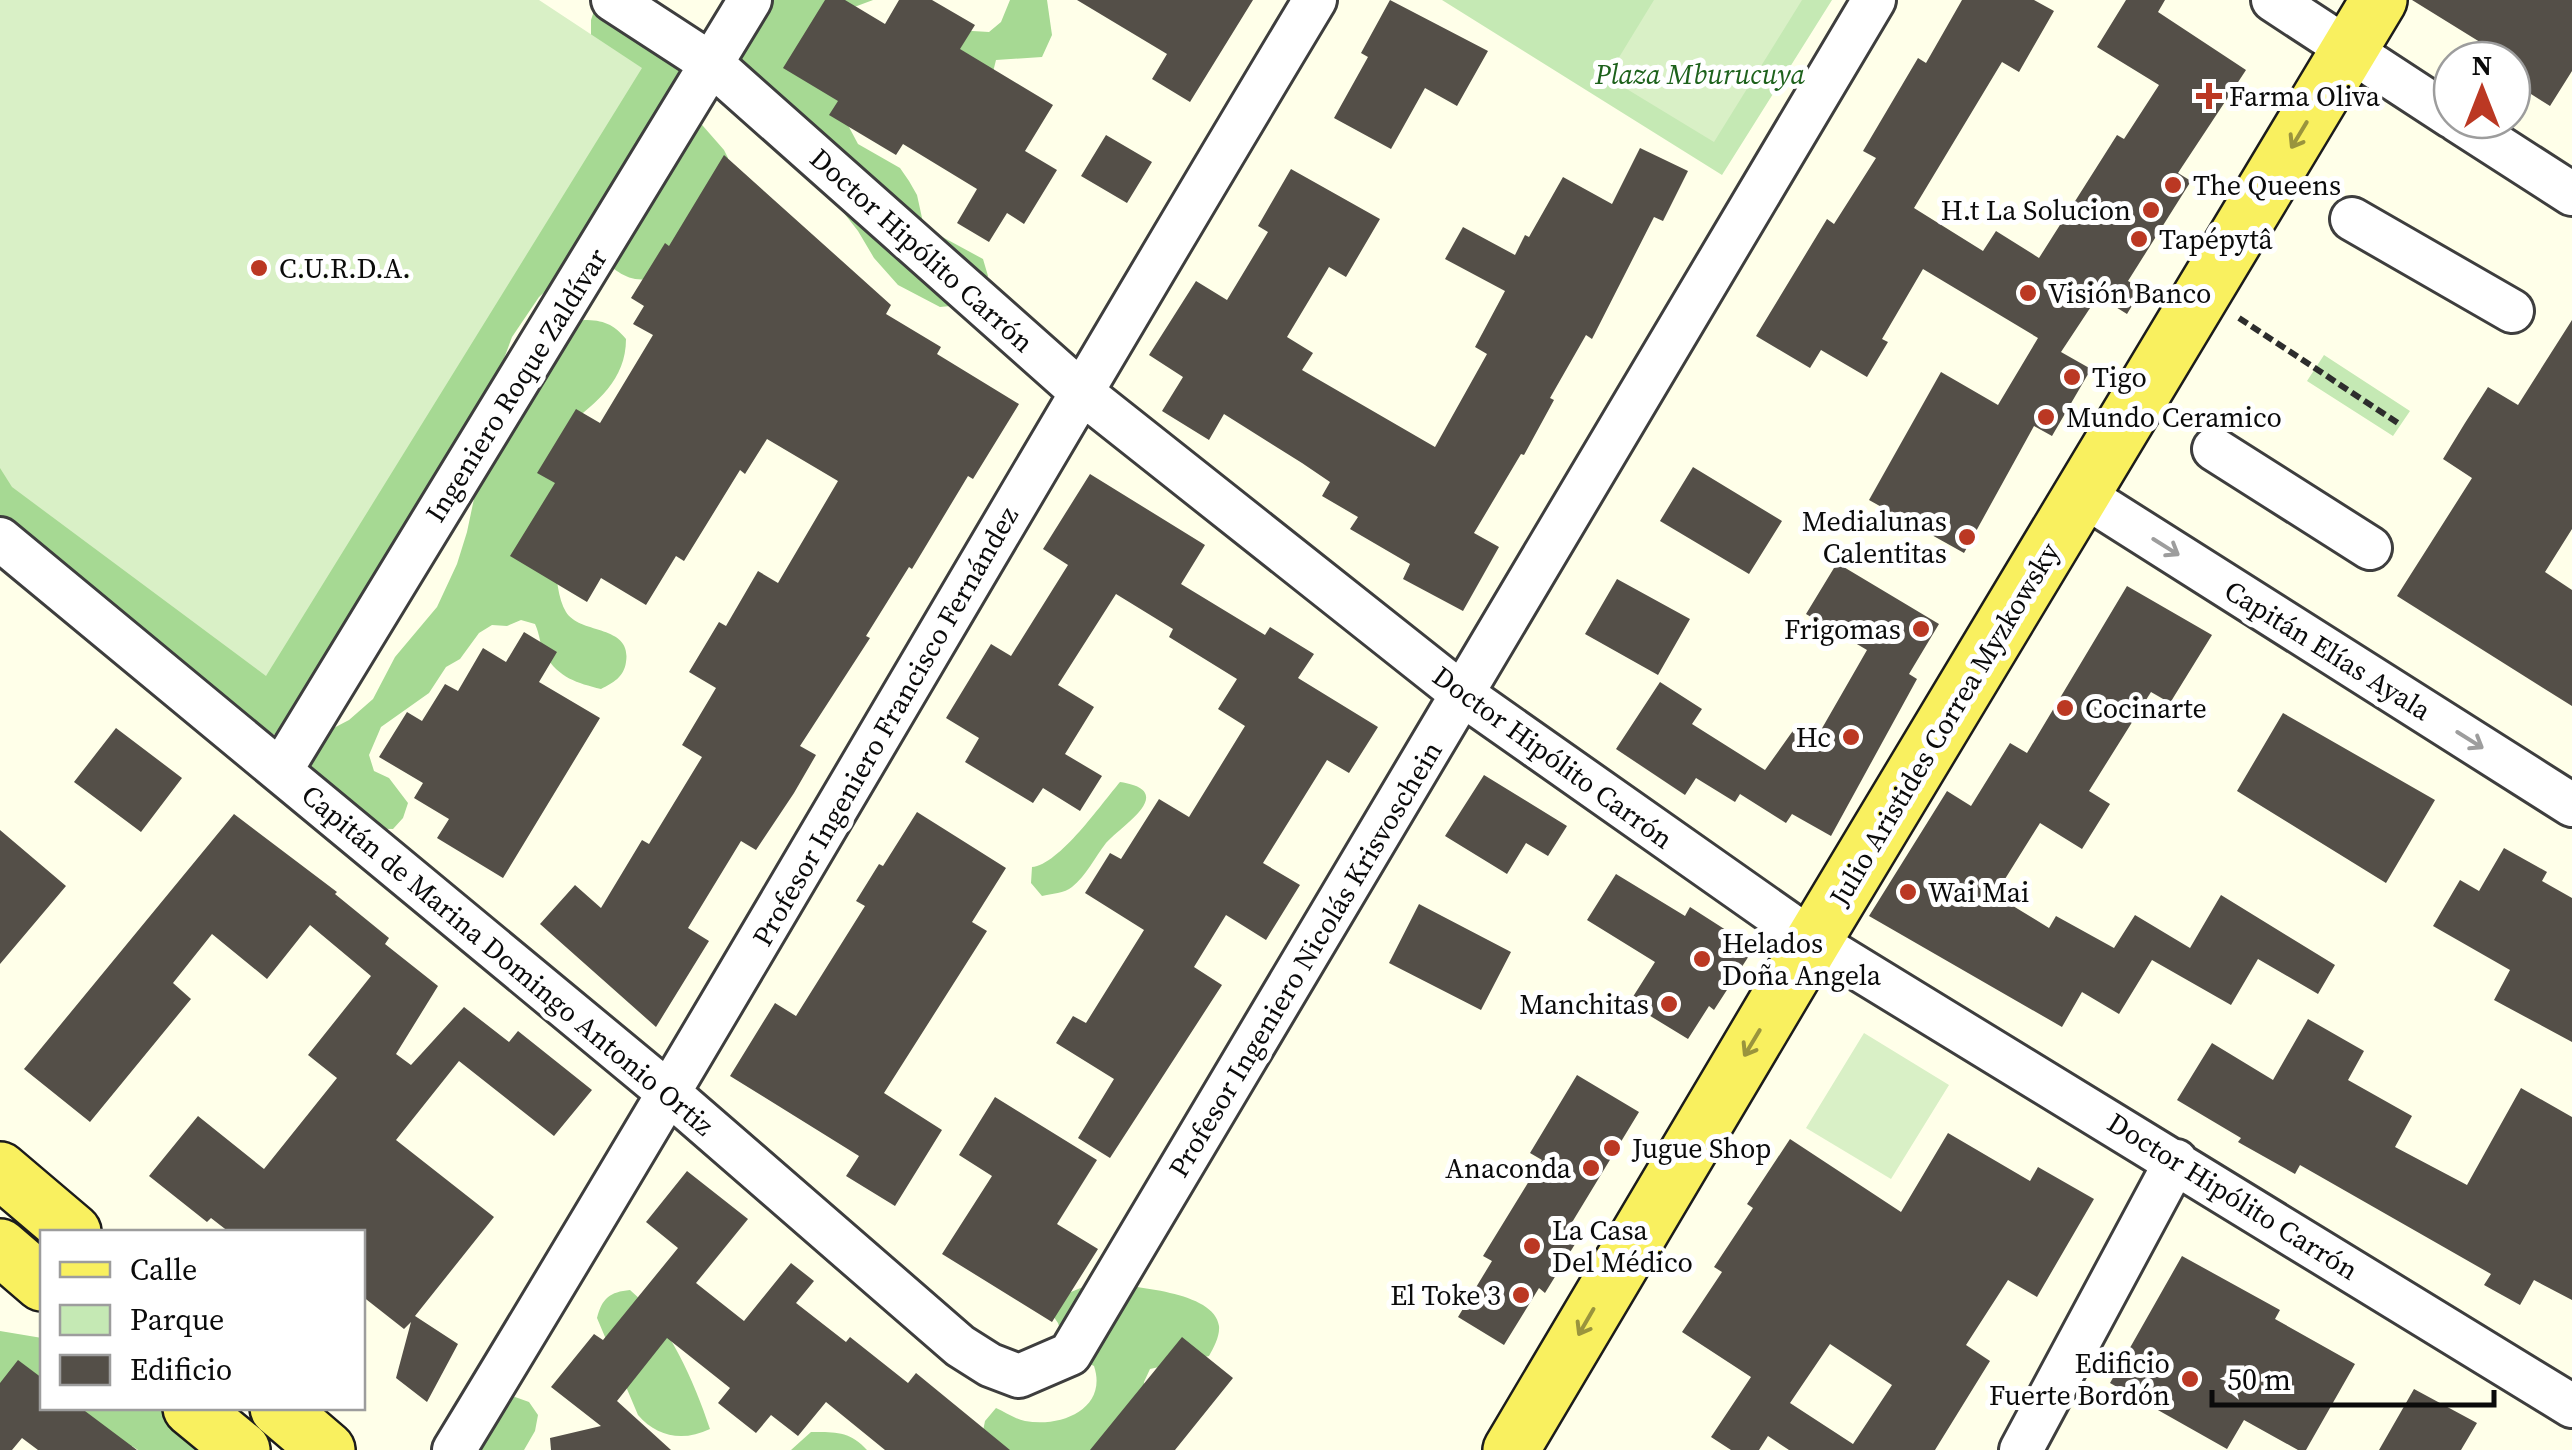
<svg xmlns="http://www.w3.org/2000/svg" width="2572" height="1450" viewBox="0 0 2572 1450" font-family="'Source Serif 4',serif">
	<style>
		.green { fill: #c5e9b4 }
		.forest { fill: #a6d993 }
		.pitch { fill: #d9f0c6 }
		.building { fill: #544f48; fill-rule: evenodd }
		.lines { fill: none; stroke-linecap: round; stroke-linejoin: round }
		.minor-casing { stroke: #3e3e3e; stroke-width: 48 }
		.major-casing { stroke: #1c1c1c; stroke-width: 60 }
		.path { stroke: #2d2d2d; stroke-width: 6; stroke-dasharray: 10 5; stroke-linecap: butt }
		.minor { stroke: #fff; stroke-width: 42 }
		.major { stroke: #f9f05f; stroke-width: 55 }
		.oneway { stroke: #9a943d }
		.oneway2 { stroke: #9d9d9d }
		.poi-dot { fill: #bb3823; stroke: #fff; stroke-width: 4 }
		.labels { text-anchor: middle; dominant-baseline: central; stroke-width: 10; stroke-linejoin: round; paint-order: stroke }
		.park-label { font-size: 28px; font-style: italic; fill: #1e621c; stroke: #fff }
		.poi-label { font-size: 28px; fill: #0b0b0b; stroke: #fff; text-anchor: start }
		.street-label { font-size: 28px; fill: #0b0b0b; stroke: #fff }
	</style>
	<rect width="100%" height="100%" fill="#ffffe9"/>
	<path class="green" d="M1442,0H1832L1722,175Z
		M2324,355L2410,411L2393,436L2307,381Z"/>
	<path class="forest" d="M747,0H873L849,9L836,91L841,112L858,144L900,168L909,181L917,195L924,227L983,259L988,276L971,304L940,307L898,285L874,258L858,231L829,194L726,45Z
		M1010,0H1047L1052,35L1042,57L996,60L992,76L900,43L956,30L989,32L1001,22Z
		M596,5L686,45L689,110L724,150L728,158L726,184L648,279C626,282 614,269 599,256L585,255L539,297L512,337L483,415L293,735L262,734L165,646L149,639L0,534V182L591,36V20Z
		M584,320C603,320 614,324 626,339C626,380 597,402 567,426C563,470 544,575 566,612C580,635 632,624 626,662C624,677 613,683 601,689C577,683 559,678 545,655C540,647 540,634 535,624L521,620L507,626L492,625L479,633L460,659L446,667L429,693L381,727L369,755L374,771L389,778L408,803L403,818L393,829L346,828L304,802L305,743L349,720L373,699L395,657L437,607L457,564L467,532L483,456L568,325Z
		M1120,782C1179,791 1122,825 1106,843C1095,857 1086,876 1072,887C1065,893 1051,894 1042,896L1031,883L1032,867C1059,865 1102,803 1120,782Z
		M1104,1283C1131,1287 1215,1291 1219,1326C1220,1336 1214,1347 1209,1356L1150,1369L1144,1382L1146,1413L1119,1450H996L982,1436L985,1421L996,1408C1005,1412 1015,1419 1025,1421C1062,1428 1108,1408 1094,1366L1068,1353L1058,1323L1049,1310C1063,1292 1082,1286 1104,1283Z
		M630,1290C669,1323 694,1381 710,1429C683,1442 657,1437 638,1415L597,1318C602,1298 610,1292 630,1290Z
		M0,1331L42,1338V1391L39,1390L0,1411Z
		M515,1397L529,1402L538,1415L535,1431L524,1450H443L499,1400Z
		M60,1408H160L224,1450H138L132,1446L125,1450Z
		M811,1432C835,1432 850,1431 867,1450H791Z"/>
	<path class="pitch" d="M0,0H539L642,68L266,676L12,487L0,468Z
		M1654,0H1802L1714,142L1607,77Z
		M1864,1033L1949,1085L1891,1179L1806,1128Z"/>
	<path class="building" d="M825,0H845L885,24L899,0H932L975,25L960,49L1053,105L1025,151L1057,170L1024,224L1007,213L989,242L957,223L977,189L903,144L896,155L829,115L838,101L783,68Z
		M1077,0H1253L1190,102L1152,79L1167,54Z
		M1390,0L1488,51L1457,106L1425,88L1391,149L1334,118L1368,57L1361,53Z
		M1962,0H2034L2054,11L2019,72L2002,62L1914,208L1983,251L1996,231L2039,258L2117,135L2124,139L2159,85L2097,47L2126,0H2165L2158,12L2246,70L2178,173L2191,181L2128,281L2142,289L2127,314L2098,296L2061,352L2091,369L2052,436L2034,426L1964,553L1869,500L1941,372L1998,405L2038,338L1923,269L1882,339L1888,342L1867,377L1821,350L1810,368L1756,336L1827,219L1834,224L1876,158L1863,151L1918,58L1926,63Z
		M2412,0H2572V71L2550,106L2512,82V60H2493L2488,47Z
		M1106,135L1152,162L1127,203L1081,176Z
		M1640,148L1688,171L1663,221L1654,217L1592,339L1586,335L1550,398L1554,400L1524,455L1521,454L1474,533L1499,547L1463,611L1403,579L1410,564L1350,529L1358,517L1322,496L1330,482L1302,463L1224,414L1209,440L1162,411L1183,377L1149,355L1196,281L1227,300L1268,232L1258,226L1291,169L1380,219L1346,277L1329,267L1287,337L1313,353L1302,370L1435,447L1487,354L1475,347L1505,291L1445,259L1463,227L1515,255L1525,235L1529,237L1563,177L1612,204Z
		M724,155L891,305L886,314L941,347L937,354L1019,404L973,479L968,476L912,569L909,567L866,636L870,638L800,746L816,755L794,793L756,850L741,841L688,928L709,941L656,1027L540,924L575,885L601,908L642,840L649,844L702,757L682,745L716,688L689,672L719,622L726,626L758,571L778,583L838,481L767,439L745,474L740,470L684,561L676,556L646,605L601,578L587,602L510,556L555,483L537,473L576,409L600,423L653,335L633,324L644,306L631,298L665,243L669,246Z
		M2572,320V529L2545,572L2572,590V706L2397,596L2472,478L2443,459L2465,423L2488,387L2518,405Z
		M1693,467L1782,521L1749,574L1660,521Z
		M1090,474L1205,545L1181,584L1265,635L1270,627L1314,654L1298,678L1378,727L1349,773L1327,760L1263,863L1300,885L1266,940L1226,915L1194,967L1222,985L1110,1158L1078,1138L1114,1079L1056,1043L1073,1016L1086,1023L1144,930L1085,893L1110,853L1121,859L1159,799L1189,817L1245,726L1218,709L1237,679L1169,637L1173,629L1116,594L1058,685L1094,707L1065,754L1102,776L1080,811L1043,788L1033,803L965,762L979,738L946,718L991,644L1011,656L1068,565L1043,549Z
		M1837,563L1939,624L1909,674L1917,679L1831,836L1792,814L1786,823L1740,794L1735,802L1696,778L1685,795L1616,749L1660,682L1702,709L1692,724L1765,770L1797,725L1817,737L1867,650L1806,614Z
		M1617,579L1690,619L1658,675L1585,634Z
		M2127,586L2212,635L2170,703L2151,692L2089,791L2110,804L2082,849L2040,823L1995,895L2049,928L2056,916L2114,948L2135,915L2190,948L2221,895L2335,965L2318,994L2258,959L2231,1005L2152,960L2119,1014L2082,992L2062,1027L1869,916L1947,791L1971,806L2010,743L2027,753Z
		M524,632L557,652L539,682L600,718L503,878L437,838L449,819L414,798L423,783L379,757L407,712L422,721L445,684L458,691L483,648L506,662Z
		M2283,713L2435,800L2386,883L2237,791Z
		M116,728L182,778L141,832L74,782Z
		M1484,775L1567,826L1548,856L1526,843L1507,874L1445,836Z
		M917,812L1006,868L972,922L987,931L884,1093L942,1130L895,1206L846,1176L859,1156L730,1076L775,1003L796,1016L865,906L856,901L879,864L883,866Z
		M234,814L337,892L335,894L389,938L385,944L438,986L396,1054L411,1065L464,1007L509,1042L518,1031L592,1090L554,1136L459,1061L396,1140L494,1217L415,1316L458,1344L427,1402L396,1378L411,1322L404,1329L362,1296V1232H229L211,1218L207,1222L149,1176L198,1116L264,1169L337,1078L308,1055L371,976L310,925L267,979L212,934L173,983L191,999L90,1122L24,1069Z
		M0,830L66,886L0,964Z
		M2504,848L2547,872L2542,881L2572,898V1042L2494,1000L2510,970L2433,926L2460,880L2479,891Z
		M1616,874L1685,916L1690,907L1754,948L1714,1010L1709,1006L1688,1039L1629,1003L1655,962L1587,920Z
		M1419,904L1511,952L1481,1010L1389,963Z
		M2308,1019L2364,1051L2348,1080L2412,1116L2395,1147L2467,1185L2521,1088L2572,1117V1300L2534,1280L2520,1305L2484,1285L2491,1274L2300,1165L2295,1174L2238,1142L2241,1138L2177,1100L2212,1043L2273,1080Z
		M1577,1075L1639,1112L1568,1229L1580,1236L1545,1293L1539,1288L1504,1345L1458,1317L1492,1261L1483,1256L1542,1160L1530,1153Z
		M995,1097L1097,1160L1057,1224L1098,1249L1052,1322L942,1254L992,1176L959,1155Z
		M1948,1133L2030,1181L2038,1167L2094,1199L2037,1297L2008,1280L1966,1345L1990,1361L1935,1450H1789L1768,1436L1759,1450H1731L1711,1437L1751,1377L1682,1332L1722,1272L1714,1267L1753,1208L1747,1204L1790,1139L1901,1212ZM1830,1344L1892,1385L1853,1444L1790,1403Z
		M687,1171L748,1219L696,1283L744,1321L791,1263L814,1281L796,1303L846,1342L850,1337L908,1383L916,1373L1010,1450H885L826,1402L798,1436L771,1415L756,1433L718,1403L730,1388L667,1338L617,1401L671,1450H551L550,1438L601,1426L551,1387L594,1334L603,1340L678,1248L646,1222Z
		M2182,1256L2280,1310L2275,1319L2355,1364L2306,1450H2298L2244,1420L2227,1449L2110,1383Z
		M1182,1337L1233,1378L1175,1450H1090Z
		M18,1360L42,1378V1408H81L137,1450H38L22,1438L12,1450H0V1383Z
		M2414,1389L2477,1423L2461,1450H2379Z"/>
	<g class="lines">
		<defs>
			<path id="minor" d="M613,0L713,65L1080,391L1462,694L1813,941L2572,1406
				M2273,0L2452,117
				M2457,120L2572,194
				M2352,219L2512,311
				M2214,449L2370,548
				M2083,495L2572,805
				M0,539L671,1095L960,1346L990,1365L1019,1376L1070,1354L1874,0
				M281,770L750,0
				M454,1450C746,970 1025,482 1315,0
				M2021,1450L2176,1161"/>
			<path id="major" d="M0,1170L73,1232
				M0,1247L42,1283
				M191,1408L242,1450
				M278,1408L327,1450
				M1511,1450L1813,941L2379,0"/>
		</defs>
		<use href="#minor" class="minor-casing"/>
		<use href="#major" class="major-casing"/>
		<path class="path" d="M2239,318L2401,425"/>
		<use href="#minor" class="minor"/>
		<use href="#major" class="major"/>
	</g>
	<defs><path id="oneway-shaft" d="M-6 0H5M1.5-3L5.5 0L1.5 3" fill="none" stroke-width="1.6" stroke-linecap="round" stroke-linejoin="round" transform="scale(2.5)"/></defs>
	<g class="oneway">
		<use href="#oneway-shaft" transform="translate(2299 135) rotate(121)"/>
		<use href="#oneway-shaft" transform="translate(1752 1043) rotate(121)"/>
		<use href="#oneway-shaft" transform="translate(1586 1322) rotate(120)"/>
	</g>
	<g class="oneway2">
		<use href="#oneway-shaft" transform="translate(2166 547) rotate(32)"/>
		<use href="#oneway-shaft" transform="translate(2470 740) rotate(32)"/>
	</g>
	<g class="poi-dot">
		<path d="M2204 81h10v10h10v10h-10v10h-10v-10h-10v-10h10z"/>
		<circle cx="2173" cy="185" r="10"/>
		<circle cx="2151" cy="210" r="10"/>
		<circle cx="2139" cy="239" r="10"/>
		<circle cx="259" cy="268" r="10"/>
		<circle cx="2028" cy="293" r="10"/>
		<circle cx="2072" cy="377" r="10"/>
		<circle cx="2046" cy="417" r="10"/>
		<circle cx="1967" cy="537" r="10"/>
		<circle cx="1921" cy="629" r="10"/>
		<circle cx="2065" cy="708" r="10"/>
		<circle cx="1851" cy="737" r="10"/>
		<circle cx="1908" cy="892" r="10"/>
		<circle cx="1702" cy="959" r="10"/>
		<circle cx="1669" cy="1004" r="10"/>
		<circle cx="1612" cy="1148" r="10"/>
		<circle cx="1591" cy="1168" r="10"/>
		<circle cx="1532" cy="1246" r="10"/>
		<circle cx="1521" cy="1295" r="10"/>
		<circle cx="2190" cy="1379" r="10"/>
	</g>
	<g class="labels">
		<g class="park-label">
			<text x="1700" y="74">Plaza Mburucuya</text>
		</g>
		<g class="poi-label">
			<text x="2229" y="96">Farma Oliva</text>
			<text x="2193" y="185">The Queens</text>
			<text x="2131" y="210" text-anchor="end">H.t La Solucion</text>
			<text x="2159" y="239">Tapépytâ</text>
			<text x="279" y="268">C.U.R.D.A.</text>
			<text x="2048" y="293">Visión Banco</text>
			<text x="2092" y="377">Tigo</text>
			<text x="2066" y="417">Mundo Ceramico</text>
			<text x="1947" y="521" text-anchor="end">Medialunas<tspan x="1947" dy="32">Calentitas</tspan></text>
			<text x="1901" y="629" text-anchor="end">Frigomas</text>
			<text x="2085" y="708">Cocinarte</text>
			<text x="1831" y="737" text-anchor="end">Hc</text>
			<text x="1928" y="892">Wai Mai</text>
			<text x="1722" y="943">Helados<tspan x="1722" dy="32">Doña Angela</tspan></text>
			<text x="1649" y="1004" text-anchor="end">Manchitas</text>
			<text x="1632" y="1148">Jugue Shop</text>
			<text x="1571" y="1168" text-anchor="end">Anaconda</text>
			<text x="1552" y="1230">La Casa<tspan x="1552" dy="32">Del Médico</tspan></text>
			<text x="1501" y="1295" text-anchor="end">El Toke 3</text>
			<text x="2170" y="1363" text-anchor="end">Edificio<tspan x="2170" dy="32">Fuerte Bordón</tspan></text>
		</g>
		<g class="street-label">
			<text transform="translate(922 250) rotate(42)">Doctor Hipólito Carrón</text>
			<text transform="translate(516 385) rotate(-58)">Ingeniero Roque Zaldívar</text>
			<text transform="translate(2328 650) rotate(32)">Capitán Elías Ayala</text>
			<text transform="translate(1944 724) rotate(-59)">Julio Aristides Correa Myzkowsky</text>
			<text transform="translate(885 726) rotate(-60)">Profesor Ingeniero Francisco Fernández</text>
			<text transform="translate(1553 757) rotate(36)">Doctor Hipólito Carrón</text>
			<text transform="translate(1305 959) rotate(-59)">Profesor Ingeniero Nicolás Krisvoschein</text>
			<text transform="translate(508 960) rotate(40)">Capitán de Marina Domingo Antonio Ortiz</text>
			<text transform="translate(2233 1196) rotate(32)">Doctor Hipólito Carrón</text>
		</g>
	</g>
	<rect x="40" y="1230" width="325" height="180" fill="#ffffff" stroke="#9d9d9d" stroke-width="2.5"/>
	<rect x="60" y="1262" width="50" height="15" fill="#f9f05f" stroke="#9d9d9d" stroke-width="2.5"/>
	<text x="130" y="1280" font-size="30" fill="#0b0b0b">Calle</text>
	<rect x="60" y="1305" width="50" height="30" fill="#c5e9b4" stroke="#9d9d9d" stroke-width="2.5"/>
	<text x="130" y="1330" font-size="30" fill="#0b0b0b">Parque</text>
	<rect x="60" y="1355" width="50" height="30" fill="#544f48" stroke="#9d9d9d" stroke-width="2.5"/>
	<text x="130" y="1380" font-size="30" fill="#0b0b0b">Edificio</text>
	<g transform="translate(2482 90)"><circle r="48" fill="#ffffff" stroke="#9d9d9d" stroke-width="2.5"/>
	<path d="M0-8L18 38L0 25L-18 38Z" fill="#bb3823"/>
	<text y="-15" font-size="28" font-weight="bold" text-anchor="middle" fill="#0b0b0b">N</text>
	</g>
	<path d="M2212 1390v15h282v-15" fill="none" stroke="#0b0b0b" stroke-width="5"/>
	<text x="2227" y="1390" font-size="30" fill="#0b0b0b" stroke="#ffffff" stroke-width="8" paint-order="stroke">50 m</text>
</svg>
